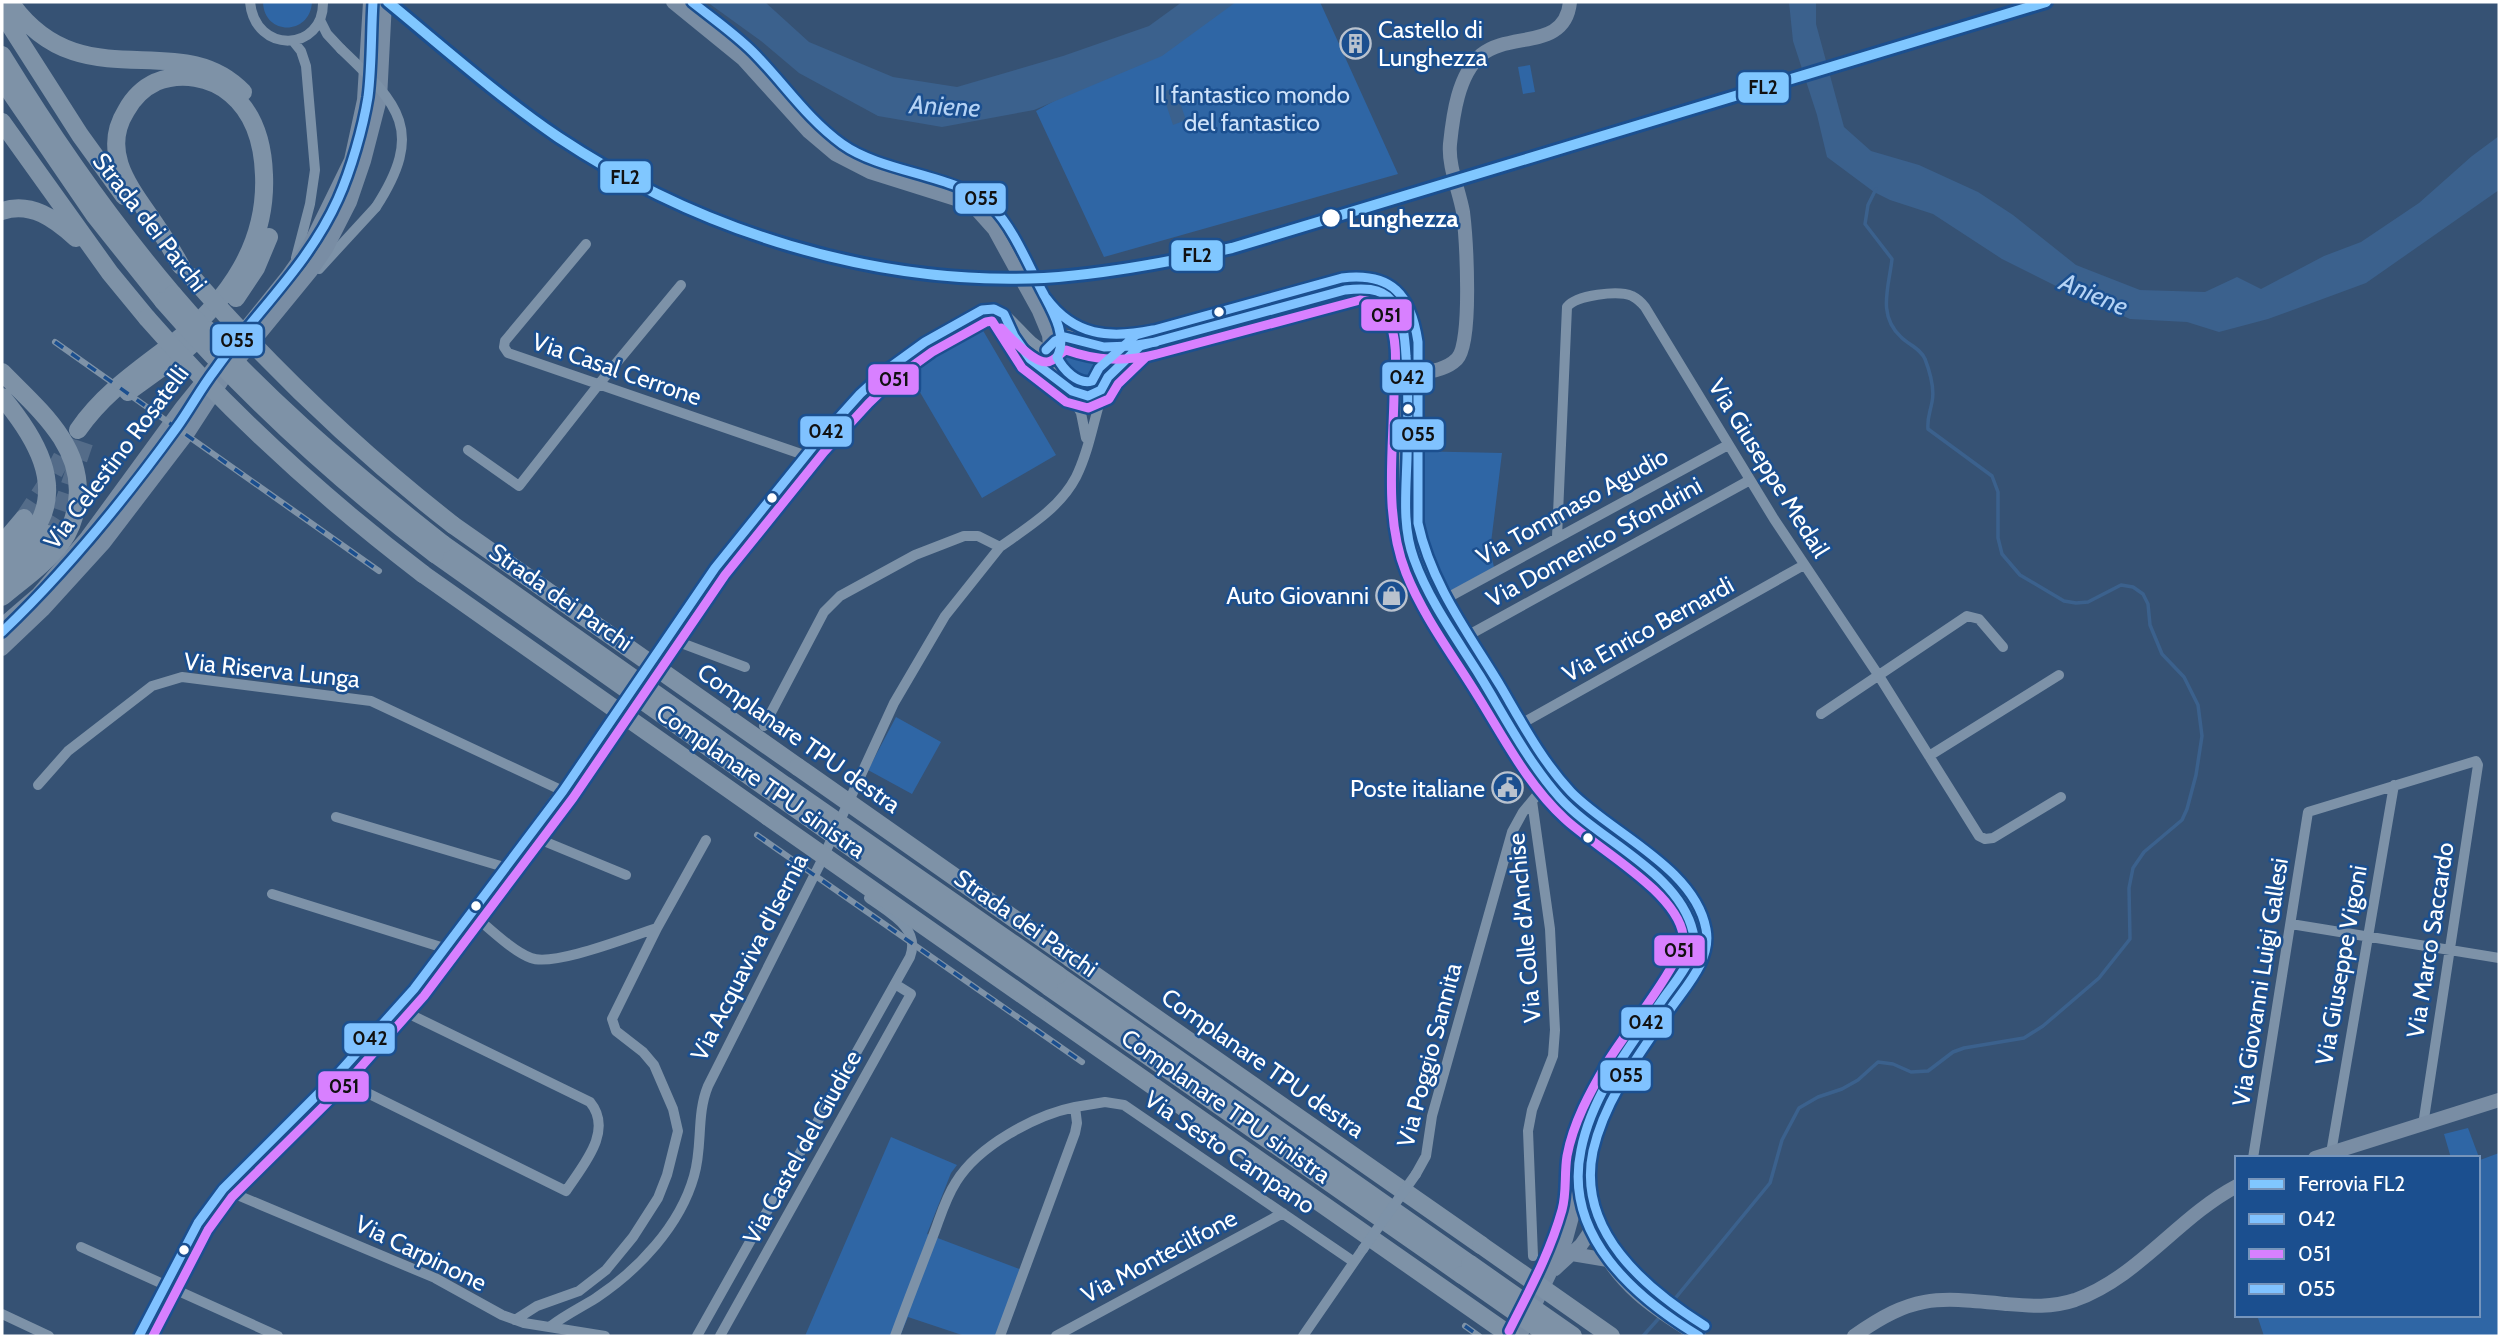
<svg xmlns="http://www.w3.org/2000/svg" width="2501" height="1338" viewBox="0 0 2501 1338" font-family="Cabin,sans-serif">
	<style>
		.green { fill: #2f66a5 }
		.water { fill: #3b618d }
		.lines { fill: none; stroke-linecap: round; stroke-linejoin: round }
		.stream { stroke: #3b618d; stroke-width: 3.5 }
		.highway-tunnel { stroke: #546c89; stroke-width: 18; stroke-dasharray: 18 9; stroke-linecap: butt }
		.street { stroke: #7d92a8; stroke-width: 10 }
		.secondary { stroke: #798da4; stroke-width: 14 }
		.highway { stroke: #7e92a7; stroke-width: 18 }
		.rail-casing { stroke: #7e92a7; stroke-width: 6 }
		.rail { stroke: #1b4f8f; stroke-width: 3.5; stroke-dasharray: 10; stroke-linecap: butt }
		.street-bridge { stroke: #7d92a8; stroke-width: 10 }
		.highway-bridge { stroke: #7e92a7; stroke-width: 18 }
		.bus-1-casing { stroke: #1b4f8f; stroke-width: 14 }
		.bus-2-casing { stroke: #1b4f8f; stroke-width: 14 }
		.bus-3-casing { stroke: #1b4f8f; stroke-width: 14 }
		.bus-1 { stroke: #80c2ff; stroke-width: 9 }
		.bus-2 { stroke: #d880ff; stroke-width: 9 }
		.bus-3 { stroke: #80c2ff; stroke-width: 9 }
		.rail-1-casing { stroke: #1b4f8f; stroke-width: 16 }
		.rail-1 { stroke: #80c7ff; stroke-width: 10 }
		.stop-dot { fill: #fff; stroke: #1b4f8f; stroke-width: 2.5 }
		.labels { text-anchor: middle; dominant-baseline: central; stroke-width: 5; stroke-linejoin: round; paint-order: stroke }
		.poi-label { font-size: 24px; fill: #fff; stroke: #1b4f8f; text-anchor: end }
		.park-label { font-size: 24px; fill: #cfe3fa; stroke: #1b4f8f }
		.stop-label { font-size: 24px; font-weight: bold; fill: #fff; stroke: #1b4f8f; text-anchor: start }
		.street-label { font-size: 24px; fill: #fff; stroke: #1b4f8f }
		.water-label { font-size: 26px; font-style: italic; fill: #b5d3f5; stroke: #1b4f8f }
		.line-badge { stroke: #1b4f8f; stroke-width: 2.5 }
		.pale-badge-label { font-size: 19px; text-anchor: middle; font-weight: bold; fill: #111 }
	</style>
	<rect width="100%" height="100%" fill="#365274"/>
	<path class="green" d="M263,2H312C310,36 264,36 263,2Z
		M1232,2H1320L1398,174L1104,257L1036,111Z
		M1530,65L1535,92L1523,94L1518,67Z
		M978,322L1056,455L982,498L904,365Z
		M1061,350L1067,351L1097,365L1100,375C1089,403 1057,374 1054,358Z
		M1410,451L1502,453L1490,551L1494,567L1438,598L1424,572L1409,526Z
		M896,717L941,742L912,794L868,770Z
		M2468,1128L2480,1160L2499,1153V1336H2264L2257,1315H2478V1158H2451L2444,1134Z
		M891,1137L957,1165L951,1173L927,1234L1022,1270L998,1336H965L908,1317L900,1336H805Z"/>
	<path class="water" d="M707,2H765L809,42L893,77L957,87L1063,56L1149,26L1182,2H1236L1162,56L1034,110L942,127L878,116L799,73L761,41Z
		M1789,2H1816V24L1844,127L1871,151L1919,165L1978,192L2013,215L2076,265L2140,290L2205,292L2237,277L2261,289L2324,256L2361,242L2419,203L2472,156L2499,136V190L2366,283L2268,319L2219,332L2187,322L2130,319L2056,286L2002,259L1933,214L1890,200L1874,192L1827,157L1817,115L1793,41Z
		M1175,88L1186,120L1173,125L1162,92Z"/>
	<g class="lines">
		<path class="stream" d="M1673,1301L1770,1183L1782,1140L1799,1108L1818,1097L1842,1089L1858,1080L1878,1062L1893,1064L1911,1072L1928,1071L1953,1052L1964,1048L2024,1038L2043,1026L2099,978L2130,939L2129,888L2133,868L2144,852L2182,820L2187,809L2196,775L2202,736L2198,705L2184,677L2162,654L2150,625L2148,604L2143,594L2133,587L2121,585L2088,602L2076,603L2064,601L2020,575L2002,554L1998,538V492L1992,476L1928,429C1927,418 1930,413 1932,402C1935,388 1930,372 1925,359C1920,348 1909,345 1901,337C1877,315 1889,287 1892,259L1865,224L1868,205L1876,189
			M1643,1336L1660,1317"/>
		<path class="highway-tunnel" d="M24,518L52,476L72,438
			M48,534L59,517L87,434"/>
		<path class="street" d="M250,2C255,55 324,52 323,2
			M320,20L327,34L341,49
			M293,41L301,51L306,66L315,170L310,204L296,258
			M586,244L505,341L504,347L508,353L807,456
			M319,269L376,207
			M1009,324C1018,346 1030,362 1052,374
			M1069,390L1081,413L1086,438
			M468,450L519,486L599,384L681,285
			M1557,537L1567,307C1576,295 1618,290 1632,296C1638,299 1641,302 1645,307L1774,519L1879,676L1979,836L1985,839L1993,838L2061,797
			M1436,604L1728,445
			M668,638L745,667
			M1458,641L1750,480
			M657,655L715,568L815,444L860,394L896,362L925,342L988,308C1012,310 1023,341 1046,350
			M1821,714L1967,616L1979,619L2003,647
			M764,726L824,612L840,596L915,555L964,536H978L1000,547C1028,527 1060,508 1076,477C1090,449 1094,417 1104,388
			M1512,729L1804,565
			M1929,756L2059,675
			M38,785L68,751L152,686L182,677L371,701L563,791
			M1532,801L1550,929L1555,1030L1553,1056L1532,1110L1528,1131L1533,1256
			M336,817L504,867
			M529,835L626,875
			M272,894L444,948
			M471,913C487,926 512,951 531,958C554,967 631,936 657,928
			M2291,924L2499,958
			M335,1077L566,1191C583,1165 614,1131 590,1102L397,1008
			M1075,1107L1105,1102L1124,1105L1354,1262
			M2331,1153L2394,785
			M2253,1158L2308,812L2476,761L2478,765L2423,1125
			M1416,1174L1426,1156L1432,1116L1512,832L1523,812L1547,783
			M223,1189L435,1278L502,1315L524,1323L605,1336
			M81,1247L278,1336
			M2,1314L49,1336
			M515,1320L537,1306L579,1291L606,1270L633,1237L658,1198L667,1175L678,1131L673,1109L654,1065L643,1052L616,1031L612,1019L657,928L706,840
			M551,1326C565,1315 580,1308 596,1298C638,1270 680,1226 694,1176C703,1146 696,1115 708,1086L821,862L894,703L945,616L1000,547
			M139,1336L198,1223L223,1189L335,1077L414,989L612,722
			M697,1336L910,957C921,928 889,913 869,898
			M720,1336L911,994L895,984
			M895,1336C907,1303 920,1270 933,1236C940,1218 945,1199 956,1182C978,1146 1035,1115 1075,1107L1077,1123L1075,1133L1000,1336
			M1056,1336L1283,1213
			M1303,1336L1363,1249"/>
		<path class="secondary" d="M673,2L743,59L809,132L835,154L870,172L959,200L977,210L994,229L1039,311L1049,335L1050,345
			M1068,337C1086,344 1116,357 1107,381C1104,389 1099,393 1091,395C1064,402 1017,345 1068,337Z
			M1085,344L1103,347L1140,346L1354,288C1391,285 1402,310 1406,343V524C1414,584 1460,642 1490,693C1513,731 1534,772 1565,803C1600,839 1651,862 1681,903C1693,919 1700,938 1691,957C1653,1018 1577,1104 1578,1178C1578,1197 1586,1216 1594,1234C1617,1284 1652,1308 1699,1336
			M1407,372C1424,373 1444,372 1457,359C1473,343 1466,237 1463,212C1459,190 1448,166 1450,144C1453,115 1458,75 1481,55C1510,31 1565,51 1570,2
			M1108,377L1140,346
			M2,625L38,594L87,537L182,407L287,277L309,246L351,160L364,100L370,2
			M2,649L43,610L104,543L188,433L225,376L311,271L326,249L350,202L364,161L380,99L385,2
			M2315,1158L2499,1100
			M1572,1254L1608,1260
			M1555,1269L1581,1245L1592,1229
			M1520,1336L1566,1239L1579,1191
			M1854,1336C1914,1294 1935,1297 2006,1304C2030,1306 2051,1308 2075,1300C2139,1277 2178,1217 2237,1186"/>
		<path class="highway" d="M10,2C81,103 179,25 243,92
			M2,13L80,135L124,196
			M2,55C53,138 109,219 173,294
			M2,80L95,216L163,301
			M2,122L110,273L147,318
			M2,211C31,201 55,219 76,238
			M236,298L256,268L269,237
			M2,372C37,408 85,446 77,502C75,517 70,531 62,542C46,564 22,580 2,597
			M128,392L182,353L208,330
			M2,397C33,434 67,486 33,532C25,544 13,553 2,562
			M78,430C104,392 140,369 176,341C229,300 267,244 264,175C263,145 255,114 231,94C211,77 181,72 156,82C143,88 133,98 126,111C98,156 136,194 159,230C167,241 174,254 181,266
			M453,525L798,767
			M2,544L24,518
			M443,544L786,786
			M435,554L779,797
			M423,574L767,816
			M2,578L48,534
			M1070,958L1481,1245
			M1058,975L1470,1264
			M1049,987L1462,1275
			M1037,1005L1511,1336"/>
		<defs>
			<path id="rail" d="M55,342L379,571
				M757,835L1082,1062
				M1465,1326L1479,1336"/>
		</defs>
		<use href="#rail" class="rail-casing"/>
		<use href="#rail" class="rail"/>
		<path class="street-bridge" d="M341,49C400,105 425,131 376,207
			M612,722L657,655
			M1363,1249L1416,1174"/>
		<path class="highway-bridge" d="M192,277C271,368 357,450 453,525
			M173,294C253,388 346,468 443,544
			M163,301C245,395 336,479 435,554
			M147,318C230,413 322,497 423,574
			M798,767L1070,958
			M786,786L1058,975
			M779,797L1049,987
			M767,816L1037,1005
			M1481,1245L1611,1336
			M1470,1264L1573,1336
			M1462,1275L1549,1336"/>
		<defs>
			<path id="bus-1" d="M1046,350L1055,341L1065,337L1104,347L1130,346L1156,342
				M139,1336L198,1223L223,1189L335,1077L414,989L563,791L715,568L815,444L860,394L885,371L925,342L982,310L994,309L1004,314L1014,336L1030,359L1072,391L1088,396L1101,390L1108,377L1140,346L1345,290C1361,288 1381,287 1392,301C1403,316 1405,338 1406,356C1409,390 1408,424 1407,458C1406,492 1402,527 1414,559C1429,601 1457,639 1480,676C1505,717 1528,762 1560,798C1599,841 1679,872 1693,932C1699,956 1676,980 1663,999C1631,1045 1592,1094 1581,1150C1563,1235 1634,1297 1699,1336"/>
			<path id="bus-2" d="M1001,328C1010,337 1033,363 1047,362C1054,362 1060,353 1066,350C1097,361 1125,362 1157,354
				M153,1336L208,1230L232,1197L344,1086L424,996L573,798L725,575L824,452L869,403L893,380L932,352L986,322L992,321L1022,368L1066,402L1088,408L1109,399L1118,384L1146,357L1360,300C1373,301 1382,305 1388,318C1399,341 1395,370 1394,395C1393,453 1384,518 1406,573C1424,618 1454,657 1479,698C1505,740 1528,785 1565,819C1596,848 1677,892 1683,935C1686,959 1621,1038 1607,1063C1590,1092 1573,1123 1567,1156C1564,1175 1567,1192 1562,1210C1550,1253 1529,1291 1509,1331"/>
			<path id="bus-3" d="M692,2C712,18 735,34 753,52C783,82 807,119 842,144C884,174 957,174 992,207C1013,227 1029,267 1043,293C1053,312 1068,337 1057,357C1063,370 1078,385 1092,381L1099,368L1136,335L1342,278C1392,272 1411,295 1418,342V523C1431,584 1469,634 1501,687C1522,723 1542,761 1571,792C1611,833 1695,868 1706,929C1712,959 1687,985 1671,1008C1641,1052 1605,1098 1593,1151C1576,1231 1646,1289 1705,1326
				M1046,298C1074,336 1109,339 1153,330
				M2,632C67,570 124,500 177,427C190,409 201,388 215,370C256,311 308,266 338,199C351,170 363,128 368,97C372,66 371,33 373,2"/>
		</defs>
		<use href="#bus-1" class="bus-1-casing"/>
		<use href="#bus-2" class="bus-2-casing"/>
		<use href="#bus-3" class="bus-3-casing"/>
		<use href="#bus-1" class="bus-1"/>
		<use href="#bus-2" class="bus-2"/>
		<use href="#bus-3" class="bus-3"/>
		<defs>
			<path id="rail-1" d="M388,2C444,48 498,96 558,137C699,231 874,286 1044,278C1108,274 1170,262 1232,248L2046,2"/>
		</defs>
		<use href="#rail-1" class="rail-1-casing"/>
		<use href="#rail-1" class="rail-1"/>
	</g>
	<defs>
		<symbol id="building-ring" viewBox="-11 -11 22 22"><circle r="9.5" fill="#1b4f8f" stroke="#b9c2ce" stroke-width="1.5"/><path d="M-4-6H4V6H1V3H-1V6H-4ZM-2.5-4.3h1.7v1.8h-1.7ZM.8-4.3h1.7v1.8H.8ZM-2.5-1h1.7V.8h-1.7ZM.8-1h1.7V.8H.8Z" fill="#b9c2ce"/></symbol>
		<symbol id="shop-ring" viewBox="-11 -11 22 22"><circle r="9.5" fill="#1b4f8f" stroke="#b9c2ce" stroke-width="1.5"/><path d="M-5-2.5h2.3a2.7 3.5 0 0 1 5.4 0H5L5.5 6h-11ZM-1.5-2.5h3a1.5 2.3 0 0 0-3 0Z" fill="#b9c2ce"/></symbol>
		<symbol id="civic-ring" viewBox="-11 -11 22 22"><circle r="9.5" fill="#1b4f8f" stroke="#b9c2ce" stroke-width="1.5"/><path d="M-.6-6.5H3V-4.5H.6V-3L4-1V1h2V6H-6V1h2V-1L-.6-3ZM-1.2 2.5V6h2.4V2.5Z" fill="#b9c2ce"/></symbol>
	</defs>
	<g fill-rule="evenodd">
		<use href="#building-ring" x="1338" y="26" width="35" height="35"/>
		<use href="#shop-ring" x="1374" y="578" width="35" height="35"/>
		<use href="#civic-ring" x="1490" y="770" width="35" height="35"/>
	</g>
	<g class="stop-dot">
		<circle cx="1331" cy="218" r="10"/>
		<circle cx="1219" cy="312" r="6"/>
		<circle cx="1408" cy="409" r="6"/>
		<circle cx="772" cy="498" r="6"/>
		<circle cx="1588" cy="838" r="6"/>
		<circle cx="476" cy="906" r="6"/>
		<circle cx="184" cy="1250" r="6"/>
	</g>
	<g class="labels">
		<g class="poi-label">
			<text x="1378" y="29" text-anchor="start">Castello di<tspan x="1378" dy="28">Lunghezza</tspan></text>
			<text x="1369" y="595">Auto Giovanni</text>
			<text x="1485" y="788">Poste italiane</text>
		</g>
		<g class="park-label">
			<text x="1252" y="94">Il fantastico mondo<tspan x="1252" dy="28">del fantastico</tspan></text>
		</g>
		<g class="stop-label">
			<text x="1348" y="218">Lunghezza</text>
		</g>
		<g class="street-label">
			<text transform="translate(150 222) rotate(52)">Strada dei Parchi</text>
			<text transform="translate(617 369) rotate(19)">Via Casal Cerrone</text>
			<text transform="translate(116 457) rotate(-53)">Via Celestino Rosatelli</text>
			<text transform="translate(1769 468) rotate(58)">Via Giuseppe Medail</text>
			<text transform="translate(1572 506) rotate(-29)">Via Tommaso Agudio</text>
			<text transform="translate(1594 542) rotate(-29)">Via Domenico Sfondrini</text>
			<text transform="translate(561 597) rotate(35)">Strada dei Parchi</text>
			<text transform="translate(1648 629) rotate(-29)">Via Enrico Bernardi</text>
			<text transform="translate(272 670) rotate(6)">Via Riserva Lunga</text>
			<text transform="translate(799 738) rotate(35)">Complanare TPU destra</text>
			<text transform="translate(761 781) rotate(35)">Complanare TPU sinistra</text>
			<text transform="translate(1026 923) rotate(35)">Strada dei Parchi</text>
			<text transform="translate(1524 928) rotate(-95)">Via Colle d'Anchise</text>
			<text transform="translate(2430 940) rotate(-81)">Via Marco Saccardo</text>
			<text transform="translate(749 957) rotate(-63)">Via Acquaviva d'Isernia</text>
			<text transform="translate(2341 965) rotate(-80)">Via Giuseppe Vigoni</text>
			<text transform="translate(2260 982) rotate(-81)">Via Giovanni Luigi Gallesi</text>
			<text transform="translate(1429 1055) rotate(-75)">Via Poggio Sannita</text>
			<text transform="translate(1263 1063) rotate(35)">Complanare TPU destra</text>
			<text transform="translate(1226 1106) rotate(35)">Complanare TPU sinistra</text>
			<text transform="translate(802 1147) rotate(-61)">Via Castel del Giudice</text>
			<text transform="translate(1230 1152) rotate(34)">Via Sesto Campano</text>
			<text transform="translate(421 1253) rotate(26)">Via Carpinone</text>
			<text transform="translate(1159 1256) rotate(-28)">Via Montecilfone</text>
		</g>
		<g class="water-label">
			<text transform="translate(945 106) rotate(3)">Aniene</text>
			<text transform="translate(2094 294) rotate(23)">Aniene</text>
		</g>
	</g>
	<g class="line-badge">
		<rect x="1737" y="71" width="53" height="33" rx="7" fill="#80c7ff"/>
		<rect x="599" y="160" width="53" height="34" rx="7" fill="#80c7ff"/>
		<rect x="954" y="182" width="53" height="33" rx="7" fill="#80c2ff"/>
		<rect x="1170" y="239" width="54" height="33" rx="7" fill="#80c7ff"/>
		<rect x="1360" y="298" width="53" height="34" rx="7" fill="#d880ff"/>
		<rect x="211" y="323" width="53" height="34" rx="7" fill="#80c2ff"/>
		<rect x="1381" y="361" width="53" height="33" rx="7" fill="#80c2ff"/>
		<rect x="867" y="363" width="53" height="33" rx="7" fill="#d880ff"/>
		<rect x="799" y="415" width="54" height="33" rx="7" fill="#80c2ff"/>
		<rect x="1391" y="418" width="54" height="33" rx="7" fill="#80c2ff"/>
		<rect x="1653" y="934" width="53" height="33" rx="7" fill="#d880ff"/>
		<rect x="1620" y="1006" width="53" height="33" rx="7" fill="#80c2ff"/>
		<rect x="343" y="1022" width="53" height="33" rx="7" fill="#80c2ff"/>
		<rect x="1599" y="1059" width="53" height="33" rx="7" fill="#80c2ff"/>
		<rect x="317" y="1070" width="53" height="33" rx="7" fill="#d880ff"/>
	</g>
	<g class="pale-badge-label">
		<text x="1763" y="94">FL2</text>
		<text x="625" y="184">FL2</text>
		<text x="981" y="205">055</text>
		<text x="1197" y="262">FL2</text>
		<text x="1386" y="322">051</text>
		<text x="237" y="347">055</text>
		<text x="1407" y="384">042</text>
		<text x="894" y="386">051</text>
		<text x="826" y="438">042</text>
		<text x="1418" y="441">055</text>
		<text x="1679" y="957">051</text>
		<text x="1646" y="1029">042</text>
		<text x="370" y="1045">042</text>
		<text x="1626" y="1082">055</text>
		<text x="344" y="1093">051</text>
	</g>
	<rect width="2501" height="1338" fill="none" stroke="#ffffff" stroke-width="7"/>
	<rect x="2235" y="1156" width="245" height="161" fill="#1b4f8f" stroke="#7695bc" stroke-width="2"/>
	<rect x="2249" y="1179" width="35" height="10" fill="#80c7ff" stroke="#7695bc" stroke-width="2"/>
	<text x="2298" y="1191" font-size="21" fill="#ffffff">Ferrovia FL2</text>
	<rect x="2249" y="1214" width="35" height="10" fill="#80c2ff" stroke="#7695bc" stroke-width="2"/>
	<text x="2298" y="1226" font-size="21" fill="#ffffff">042</text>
	<rect x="2249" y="1249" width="35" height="10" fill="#d880ff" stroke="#7695bc" stroke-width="2"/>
	<text x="2298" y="1261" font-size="21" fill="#ffffff">051</text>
	<rect x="2249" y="1284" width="35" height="10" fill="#80c2ff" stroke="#7695bc" stroke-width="2"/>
	<text x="2298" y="1296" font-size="21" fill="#ffffff">055</text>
</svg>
